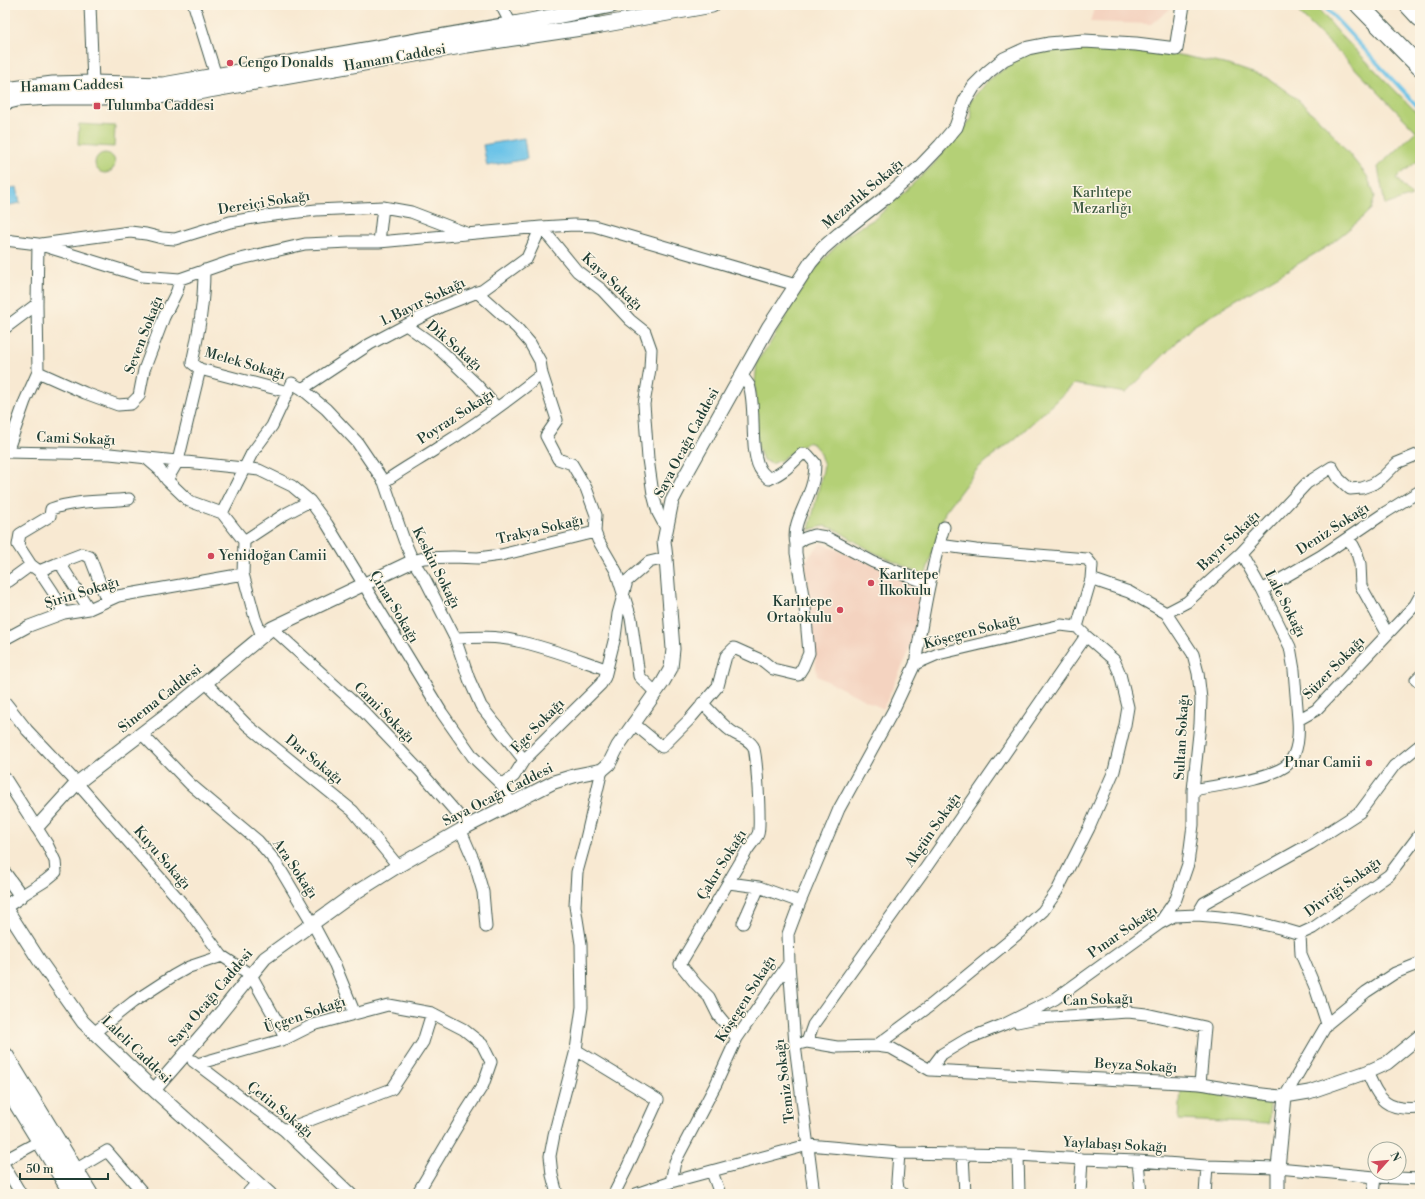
<svg xmlns="http://www.w3.org/2000/svg" width="1425" height="1199" viewBox="0 0 1425 1199" font-family="'Libre Bodoni',serif">
	<style>
		.built { fill: #f4d3c0 }
		.green { fill: #b4d076; stroke: #6a8655 }
		.water { fill: #6bc3e8; stroke: #45808e }
		.lines { fill: none; stroke-linecap: round; stroke-linejoin: round }
		.stream { stroke: #6bc3e8; stroke-width: 3.5 }
		.minor-casing { stroke: #40574c; stroke-width: 13 }
		.tertiary-casing { stroke: #40574c; stroke-width: 15 }
		.secondary-casing { stroke: #40574c; stroke-width: 17 }
		.primary-casing { stroke: #40574c; stroke-width: 19 }
		.minor { stroke: #fff; stroke-width: 11 }
		.tertiary { stroke: #fff; stroke-width: 13 }
		.secondary { stroke: #fff; stroke-width: 15 }
		.primary { stroke: #fff; stroke-width: 17 }
		.poi-dot { fill: #d1495b; stroke: #fcf5e5; stroke-width: 1.5 }
		.labels { text-anchor: middle; dominant-baseline: central; stroke-width: 3; stroke-linejoin: round; paint-order: stroke }
		.street-label { font-size: 14px; fill: #1f3d34; stroke: #fcf5e5 }
		.poi-label { font-size: 14px; fill: #1f3d34; stroke: #fcf5e5; text-anchor: start }
		.park-label { font-size: 14px; fill: #3d5a41; stroke: #fcf5e5 }
	</style>
	<rect width="100%" height="100%" fill="#fcf5e5"/>
	<filter id="ink" filterUnits="userSpaceOnUse"><feTurbulence type="fractalNoise" baseFrequency=".025" numOctaves="2"/><feDisplacementMap in="SourceGraphic" scale="8" xChannelSelector="R" yChannelSelector="G"/><feConvolveMatrix kernelMatrix="1 2 1 2 8 2 1 2 1" color-interpolation-filters="sRGB"/></filter>
	<filter id="wash" filterUnits="userSpaceOnUse"><feTurbulence type="fractalNoise" baseFrequency=".012" numOctaves="4" result="noise"/><feDisplacementMap in="SourceGraphic" scale="16" xChannelSelector="R" yChannelSelector="G"/><feGaussianBlur stdDeviation="0.9" result="paint"/><feColorMatrix in="noise" values="0 0 0 0 0 0 0 0 0 0 0 0 0 0 0 0 0 1.4 0 .05"/><feComposite in="paint" operator="in"/></filter>
	<g filter="url(#wash)">
		<rect width="100%" height="100%" fill="#f8e9d2"/>
		<path class="built" d="M1095,5H1172L1171,8L1152,24L1090,22Z
			M821,543L926,586L908,654L883,709L817,676L805,561Z"/>
		<path class="green" d="M649,5H668L558,23L559,20Z
			M1293,5H1315L1339,33L1420,116V159L1396,178L1412,196L1385,205L1378,167L1416,131L1342,55L1301,15Z
			M1100,45L1169,53L1229,65L1268,78L1297,99L1328,128L1367,176L1375,196L1371,209L1360,220L1328,246L1193,326L1126,393L1074,384L1016,438L978,468L945,512L925,576L871,551L835,529L824,526L809,530L824,466L819,451L813,444L807,442L781,460L772,464L763,460L757,444V418L755,383L757,361L769,345L802,289L821,262L847,235L876,218L931,167L972,118L969,103L986,82L1022,56L1051,48Z
			M79,124L115,126L114,147L78,145Z
			M95 163a10 10 0 1 1 20 0a10 10 0 1 1-20 0Z
			M1181,1089L1270,1103L1269,1124L1179,1120Z"/>
		<path class="water" d="M524,138L527,159L487,166L483,145Z
			M17,187L20,203L5,206V189Z"/>
		<g class="lines">
			<path class="stream" d="M1323,5L1420,109"/>
		</g>
	</g>
	<g filter="url(#ink)">
		<g class="lines">
			<defs>
				<path id="minor" d="M90,5L93,83
					M194,5L216,76
					M501,5L511,24
					M541,227L577,271L602,290L630,320L645,332L651,349L650,369L644,404L648,459L653,494L658,513L666,528
					M5,240L38,244L141,276L180,279L232,261L305,244L349,242H379L541,227L574,225L594,226L796,285
					M379,242L383,207
					M41,244L130,232L146,234L162,238L175,239L230,222L265,216L316,210L383,207L411,212L466,233
					M204,270C204,303 199,331 192,363L200,369L288,392
					M477,292L517,328L530,343L540,361L542,374L557,420L546,436L558,459L572,464L586,488L596,515L595,532
					M406,325L437,347L477,385L497,408
					M5,328L37,304
					M38,372L37,304L38,244
					M741,375C744,378 747,382 749,385C757,408 748,455 762,472C764,474 767,477 769,479C786,471 789,466 802,454L808,455L815,463C815,475 813,485 808,496C802,512 792,527 796,544
					M302,389L370,344L440,307L483,290L527,258L541,227
					M5,452L110,454L243,468L259,470L292,486L310,501L327,524L442,713L473,757L502,785
					M7,452L25,401L38,372L85,393L118,405L131,404L139,396L144,370L164,317L177,291L180,279
					M146,458L160,470L167,480L189,501L222,513L244,541L243,574L255,618L262,636
					M167,480L178,461L200,369
					M384,482C401,470 419,460 436,449C473,426 508,401 542,374
					M222,513L252,453L272,426L292,383L302,389L326,409L357,442L384,482L404,540L413,561L425,579L455,638L469,679L481,706L524,760
					M1347,539L1353,545L1357,553L1360,564L1361,586L1387,633
					M244,541L285,514L310,501
					M939,545L976,550L1087,559L1092,565L1091,579L1077,627
					M1241,553L1262,590L1290,647L1294,670L1298,720
					M413,561L424,558L453,557L478,558L501,555L595,532L598,540L616,571L631,618L639,676L655,692
					M56,564L82,554L90,557L107,601
					M39,571L56,564L61,565L89,609
					M1091,579L1129,592L1166,613L1193,654L1198,673L1201,699L1200,724L1193,790V825L1188,864L1176,899L1161,921
					M5,583L9,581L31,565
					M1262,590L1321,556L1386,512L1420,491
					M64,613L53,592L39,571L31,565L18,545L20,534L50,516L51,509C76,500 103,502 129,499
					M1166,613L1187,602L1241,553L1307,483L1332,467L1339,479L1350,489L1362,488L1373,484L1383,477L1397,463L1419,454
					M272,628L363,711L420,771L468,826
					M455,638C476,637 497,636 517,641C547,647 577,659 606,669
					M5,639L29,626L64,613L89,609L118,596L243,574
					M915,664C923,617 930,572 944,527
					M1416,680L1420,676
					M206,683L247,725L353,811L398,866
					M5,702L27,730L77,783L189,911L222,956L251,975L279,1025L285,1039
					M702,703C712,712 720,723 731,731C738,737 747,737 753,746C757,752 761,827 758,834C755,841 748,847 745,854C723,891 702,928 680,964L696,984L709,997L718,1015L737,1038
					M633,723L662,747L689,720L718,686L726,656L734,648L763,661L773,669L798,675L803,667L809,653L805,608L796,553V544L805,538L814,535L826,537L873,562L929,584
					M142,734L190,784L258,841L276,862L313,924L335,965L355,1014
					M5,778L47,844L55,861L56,872L45,881L21,896
					M1193,790C1214,786 1275,778 1288,764C1299,752 1299,734 1298,720L1316,710L1415,605L1420,596
					M511,805L502,785L514,776L524,760L601,684L605,677L615,637L618,614L627,581L649,562L666,558
					M461,831L474,861L483,892L486,927
					M729,883L759,887L800,902
					M1197,915C1232,917 1267,923 1300,934L1313,928L1389,875L1420,834
					M743,923L759,887
					M1300,934L1301,954L1315,987L1327,1024
					M789,963L795,1045L814,1194
					M1017,1022L1037,1018L1128,1012L1146,1014L1205,1027L1200,1084
					M95,1032L133,1002L173,976L189,967L222,956
					M807,1042L813,1025L925,869L1086,636
					M795,1045L807,1042L837,1047L876,1046L891,1048L930,1070L1200,1084C1229,1088 1256,1095 1285,1096L1327,1024L1366,992L1395,973L1420,963
					M576,1050L658,1100L627,1168L614,1194
					M193,1061L284,1130L351,1194
					M197,1064L285,1039L313,1025L388,1005L432,1013L463,1029L482,1044L491,1062L483,1085L462,1118L417,1194
					M930,1070L942,1054L967,1039L1005,1024L1055,999L1159,924L1174,916L1197,915L1204,903L1310,844L1360,812L1394,766L1420,745
					M1367,1072C1380,1101 1385,1111 1420,1108
					M284,1130L392,1089L423,1042L432,1013
					M899,1153L897,1181L898,1189L903,1194
					M963,1154L965,1194
					M1018,1155L1019,1194
					M5,1160L40,1141
					M1138,1161L1141,1194
					M5,1167L21,1194
					M75,1170L107,1151L144,1194
					M712,1172L720,1194
					M671,1182L675,1162L716,1084L737,1038L789,963L788,934L800,902L839,809L893,711L915,664L938,654L1061,625L1077,627L1086,636L1114,660L1120,674L1128,707L1125,725L1114,771L1089,828L1057,891L1043,911L1020,932L931,1005L876,1046
					M247,1194L257,1183
					M557,1194L552,1175L550,1156L554,1135L576,1050L582,1007L581,944L575,906L577,872L585,843L602,770
					M636,1194L671,1182L808,1145L899,1153L1018,1155L1082,1159L1138,1161L1207,1166L1278,1168L1375,1177L1420,1179
					M1080,1194L1082,1159
					M1205,1194L1207,1166
					M1373,1194L1375,1177"/>
				<path id="tertiary" d="M37,827L77,783L175,708L272,628L413,561
					M5,874L21,896L5,907L39,960L83,1022L157,1093L270,1194
					M154,1090L214,1021L265,958L355,893L398,866L468,826L554,782L577,775L602,770L609,764L618,746L663,682L671,668L673,649L666,558L664,541L672,501L684,478L769,326L811,262L823,248L839,234L885,198L918,169L940,146L956,127L965,101L974,86L988,72L1004,59L1028,48L1048,44L1084,41L1136,44L1176,49L1183,5
					M1278,1194V1168L1285,1096L1309,1092L1367,1072L1387,1063L1420,1036"/>
				<path id="secondary" d="M5,90L53,84L93,83L163,85L525,22L612,5
					M5,102L17,99L51,97H144L192,93L467,45L601,25L712,5"/>
				<path id="primary" d="M1359,5L1420,67
					M1408,5L1420,18
					M5,1056L89,1194
					M5,1083L73,1194"/>
			</defs>
			<use href="#minor" class="minor-casing"/>
			<use href="#tertiary" class="tertiary-casing"/>
			<use href="#secondary" class="secondary-casing"/>
			<use href="#primary" class="primary-casing"/>
			<use href="#minor" class="minor"/>
			<use href="#tertiary" class="tertiary"/>
			<use href="#secondary" class="secondary"/>
			<use href="#primary" class="primary"/>
		</g>
	</g>
	<g class="poi-dot">
		<circle cx="230" cy="63" r="4"/>
		<rect x="93" y="102" width="8" height="8" rx="2"/>
		<circle cx="211" cy="556" r="4"/>
		<circle cx="871" cy="583" r="4"/>
		<circle cx="840" cy="610" r="4"/>
		<circle cx="1369" cy="763" r="4"/>
	</g>
	<g class="labels">
		<g class="street-label">
			<text transform="translate(395 58) rotate(-10)">Hamam Caddesi</text>
			<text transform="translate(72 86) rotate(-2)">Hamam Caddesi</text>
			<text transform="translate(863 194) rotate(-40)">Mezarlık Sokağı</text>
			<text transform="translate(264 203) rotate(-9)">Dereiçi Sokağı</text>
			<text transform="translate(612 282) rotate(43)">Kaya Sokağı</text>
			<text transform="translate(423 302) rotate(-26)">1. Bayır Sokağı</text>
			<text transform="translate(144 335) rotate(-69)">Seven Sokağı</text>
			<text transform="translate(454 346) rotate(41)">Dik Sokağı</text>
			<text transform="translate(245 364) rotate(16)">Melek Sokağı</text>
			<text transform="translate(456 417) rotate(-33)">Poyraz Sokağı</text>
			<text transform="translate(76 439) rotate(2)">Cami Sokağı</text>
			<text transform="translate(687 443) rotate(-62)">Saya Ocağı Caddesi</text>
			<text transform="translate(1333 529) rotate(-33)">Deniz Sokağı</text>
			<text transform="translate(540 530) rotate(-13)">Trakya Sokağı</text>
			<text transform="translate(1229 541) rotate(-44)">Bayır Sokağı</text>
			<text transform="translate(436 568) rotate(63)">Keskin Sokağı</text>
			<text transform="translate(82 593) rotate(-17)">Şirin Sokağı</text>
			<text transform="translate(1285 604) rotate(63)">Lale Sokağı</text>
			<text transform="translate(394 607) rotate(59)">Çınar Sokağı</text>
			<text transform="translate(972 632) rotate(-15)">Köşegen Sokağı</text>
			<text transform="translate(1334 668) rotate(-46)">Süzer Sokağı</text>
			<text transform="translate(160 699) rotate(-38)">Sinema Caddesi</text>
			<text transform="translate(384 713) rotate(45)">Cami Sokağı</text>
			<text transform="translate(538 726) rotate(-46)">Ege Sokağı</text>
			<text transform="translate(1182 737) rotate(-87)">Sultan Sokağı</text>
			<text transform="translate(314 760) rotate(39)">Dar Sokağı</text>
			<text transform="translate(498 795) rotate(-27)">Saya Ocağı Caddesi</text>
			<text transform="translate(933 830) rotate(-55)">Akgün Sokağı</text>
			<text transform="translate(162 858) rotate(49)">Kuyu Sokağı</text>
			<text transform="translate(722 865) rotate(-58)">Çakır Sokağı</text>
			<text transform="translate(295 869) rotate(56)">Ara Sokağı</text>
			<text transform="translate(1343 887) rotate(-36)">Divriği Sokağı</text>
			<text transform="translate(1123 932) rotate(-35)">Pınar Sokağı</text>
			<text transform="translate(211 998) rotate(-50)">Saya Ocağı Caddesi</text>
			<text transform="translate(746 999) rotate(-58)">Köşegen Sokağı</text>
			<text transform="translate(1098 1000) rotate(-2)">Can Sokağı</text>
			<text transform="translate(305 1015) rotate(-19)">Üçgen Sokağı</text>
			<text transform="translate(136 1050) rotate(44)">Laleli Caddesi</text>
			<text transform="translate(1136 1066) rotate(3)">Beyza Sokağı</text>
			<text transform="translate(785 1081) rotate(-97)">Temiz Sokağı</text>
			<text transform="translate(280 1110) rotate(39)">Çetin Sokağı</text>
			<text transform="translate(1115 1145) rotate(3)">Yaylabaşı Sokağı</text>
		</g>
		<g class="poi-label">
			<text x="238" y="63">Cengo Donalds</text>
			<text x="105" y="106">Tulumba Caddesi</text>
			<text x="219" y="556">Yenidoğan Camii</text>
			<text x="879" y="575">Karlıtepe<tspan x="879" dy="16">İlkokulu</tspan></text>
			<text x="832" y="602" text-anchor="end">Karlıtepe<tspan x="832" dy="16">Ortaokulu</tspan></text>
			<text x="1361" y="763" text-anchor="end">Pınar Camii</text>
		</g>
		<g class="park-label">
			<text x="1102" y="193">Karlıtepe<tspan x="1102" dy="16">Mezarlığı</tspan></text>
		</g>
	</g>
	<rect width="1425" height="1199" fill="none" stroke="#fcf5e5" stroke-width="20"/>
	<g transform="translate(1387 1161) rotate(63)"><circle r="19" fill="#fcf5e5" stroke="#a4ab9e"/>
	<path d="M0-3L7 15L0 10L-7 15Z" fill="#d1495b"/>
	<text y="-6" font-size="11" font-weight="bold" text-anchor="middle" fill="#1f3d34">N</text>
	</g>
	<path d="M20 1173v6h88v-6" fill="none" stroke="#1f3d34" stroke-width="2"/>
	<text x="26" y="1173" font-size="12" fill="#1f3d34" stroke="#fcf5e5" stroke-width="3" paint-order="stroke">50 m</text>
</svg>
